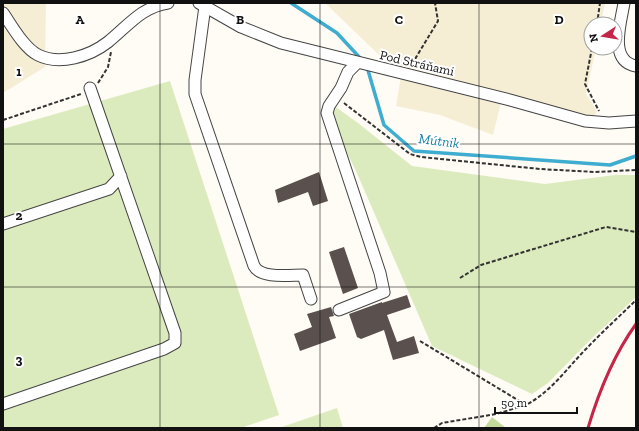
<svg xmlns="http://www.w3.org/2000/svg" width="639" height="431" viewBox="0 0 639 431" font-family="'Zilla Slab',serif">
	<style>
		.farmland { fill: #f6eed4 }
		.green { fill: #dcebbd }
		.forest { fill: #c3dc9c }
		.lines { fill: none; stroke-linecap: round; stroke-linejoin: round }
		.stream { stroke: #3fadcf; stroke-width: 3.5 }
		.building { fill: #5a504d }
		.minor-casing { stroke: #444; stroke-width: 13 }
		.path { stroke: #333; stroke-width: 2; stroke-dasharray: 4 2; stroke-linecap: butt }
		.minor { stroke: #fff; stroke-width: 11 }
		.rail { stroke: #c42647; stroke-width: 3 }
		.grid { fill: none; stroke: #111; stroke-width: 1; stroke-opacity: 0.55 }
		.labels { text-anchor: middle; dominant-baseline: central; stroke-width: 4; stroke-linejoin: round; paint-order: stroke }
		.street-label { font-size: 13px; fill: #111; stroke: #fff }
		.water-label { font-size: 14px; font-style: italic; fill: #177fa6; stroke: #fff }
		.grid-label { font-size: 13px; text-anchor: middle; font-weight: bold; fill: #111; stroke: #fff; stroke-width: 4; stroke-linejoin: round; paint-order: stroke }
	</style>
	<rect width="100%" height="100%" fill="#fffbf5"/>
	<path class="farmland" d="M3,3H46L45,67L3,93Z
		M325,3H605L601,24H591V48H596L586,94L597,111L594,116L587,117L503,94L493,135L440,115L396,106L401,76Z"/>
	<path class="green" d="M170,81L279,415L241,428H3V129Z
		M333,105L358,123L412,166L545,184L615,175H636V297L589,341L548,383L532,394L432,346L356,171L330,119Z
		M337,408L343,428H279Z"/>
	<path class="forest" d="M492,417L506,428H484Z"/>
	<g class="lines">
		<path class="stream" d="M291,3L337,33L361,59
			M367,67L384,125L414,151L610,165L636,156"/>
	</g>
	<path class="building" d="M319,172L328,201L313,206L308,192L278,203L275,190Z
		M344,247L358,288L343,294L329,252Z
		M407,295L411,307L387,315L397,342L414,336L419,353L393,360L384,330L361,339L357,337L349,314L382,302V303Z
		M331,307L334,316L329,317L336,338L300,351L294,334L312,327L307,314Z"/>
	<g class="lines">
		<defs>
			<path id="minor" d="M199,3L241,27L281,43L510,100L585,121L609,123L636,121
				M624,3C621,22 608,61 636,66
				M205,6L195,80V94L254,266C261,279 289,275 303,275L311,299
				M3,13C12,26 24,48 38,55C60,66 90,56 108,42C128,26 141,7 168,3
				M3,224L109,189L121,176
				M339,310L384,292L380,273L327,113L329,106L341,88L348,72L357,63
				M3,404L164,349L175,343V333L90,88"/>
		</defs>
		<use href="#minor" class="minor-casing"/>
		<path class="path" d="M597,24L600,3
			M592,48L585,84L599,111
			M412,64L438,21L435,3
			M98,83L108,67L111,52
			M344,103L410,154L421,157L540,169L595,172L636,170
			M3,120L81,94
			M460,278L481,265L606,227L636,232
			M420,341L526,405C552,391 567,368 587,348C603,331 620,316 636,300
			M434,428L442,423L496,414L526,405"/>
		<use href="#minor" class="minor"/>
		<path class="rail" d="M588,428C599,391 613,356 636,324"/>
	</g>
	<path class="grid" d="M160,3V428M320,3V428M479,3V428M3,144H636M3,287H636"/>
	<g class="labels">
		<g class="street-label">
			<text transform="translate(417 63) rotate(13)">Pod Stráňami</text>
		</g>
		<g class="water-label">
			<text transform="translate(439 141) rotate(7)">Mútnik</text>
		</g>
	</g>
	<g class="grid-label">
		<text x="80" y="24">A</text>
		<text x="240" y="24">B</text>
		<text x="399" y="24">C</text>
		<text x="559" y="24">D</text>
		<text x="19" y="76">1</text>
		<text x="19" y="220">2</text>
		<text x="19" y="364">3</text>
	</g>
	<rect width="639" height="431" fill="none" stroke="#111111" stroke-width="8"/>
	<g transform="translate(603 36) rotate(258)"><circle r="19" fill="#ffffff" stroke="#a0a0a0"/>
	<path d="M0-3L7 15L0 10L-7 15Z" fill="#c42647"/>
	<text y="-6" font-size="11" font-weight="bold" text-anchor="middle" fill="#111111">N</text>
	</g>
	<path d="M495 407v6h82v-6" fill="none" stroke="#111111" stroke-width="2"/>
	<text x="501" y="407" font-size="12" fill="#111111" stroke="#ffffff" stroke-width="3" paint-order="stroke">50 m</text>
</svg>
